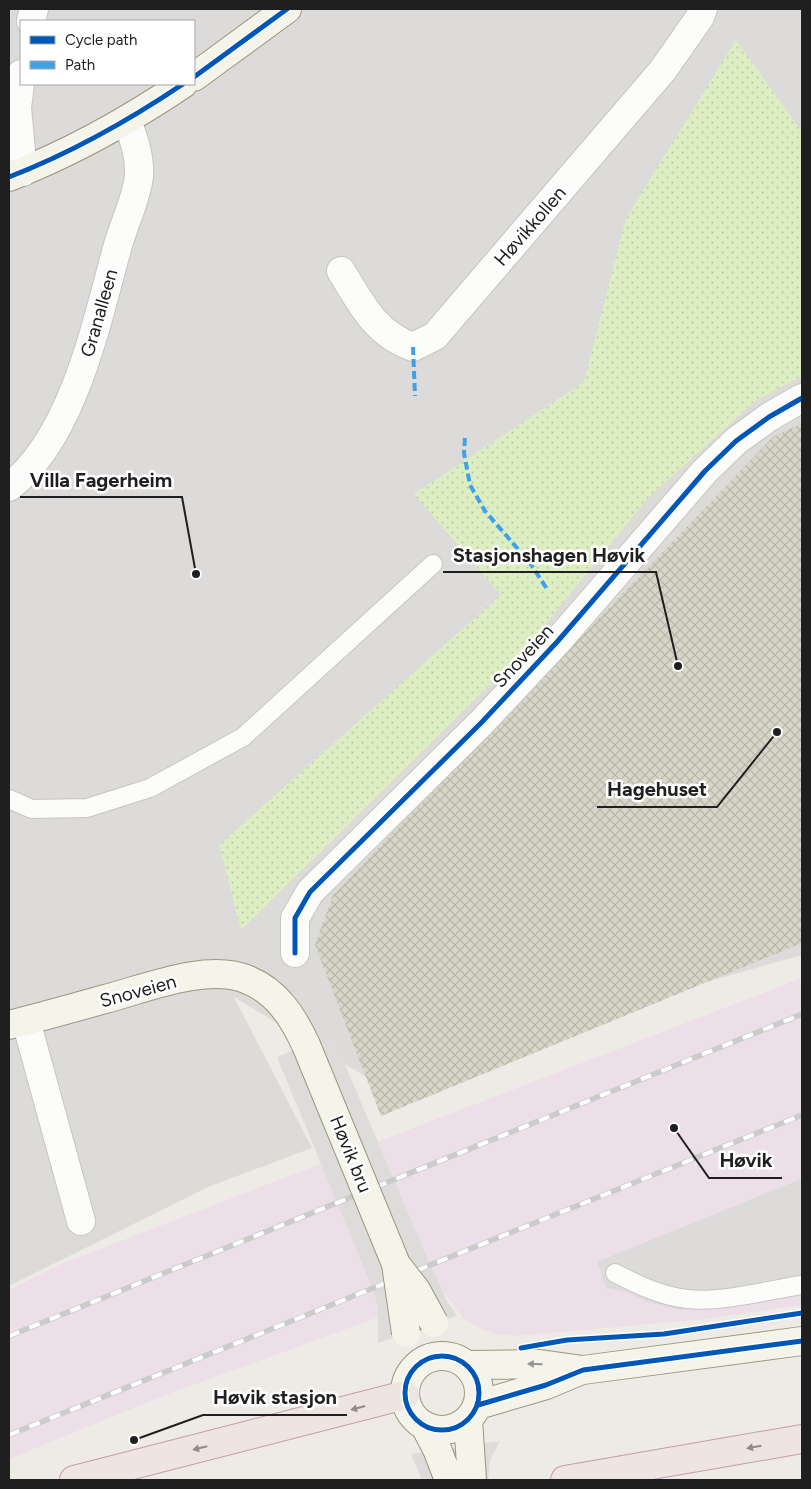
<svg xmlns="http://www.w3.org/2000/svg" width="811" height="1489" viewBox="0 0 811 1489" font-family="Figtree,sans-serif">
	<style>
		.residential { fill: #dddbd9; fill-rule: evenodd }
		.industrial { fill: #ecdfe8 }
		.construction { fill: url(#construction-cross-hatch) }
		.grass { fill: url(#grass-dots) }
		.parking { fill: #dcdbd9 }
		.pier { fill: #dddcda }
		.lines { fill: none; stroke-linecap: round; stroke-linejoin: round }
		.service-casing { stroke: #c6c5c3; stroke-width: 20 }
		.minor-casing { stroke: #c6c5c3; stroke-width: 30 }
		.secondary-casing { stroke: #99987e; stroke-width: 30 }
		.trunk-casing { stroke: #c69bac; stroke-width: 30 }
		.service { stroke: #fcfcfb; stroke-width: 18 }
		.minor { stroke: #fcfcfb; stroke-width: 28 }
		.secondary { stroke: #f4f4ea; stroke-width: 28 }
		.trunk { stroke: #eee4e2; stroke-width: 28 }
		.rail-casing { stroke: #cbcbca; stroke-width: 5.5 }
		.rail { stroke: #fff; stroke-width: 4; stroke-dasharray: 11; stroke-linecap: butt }
		.secondary-bridge-casing { stroke: #99987e; stroke-width: 30; stroke-linecap: butt }
		.secondary-bridge { stroke: #f4f4ea; stroke-width: 28 }
		.quiet { stroke: #3da2ea; stroke-width: 4; stroke-dasharray: 8 4; stroke-linecap: butt }
		.cycleway-casing { stroke: #fff; stroke-width: 8 }
		.cycleway { stroke: #0057b8; stroke-width: 5 }
		.oneway { fill: #94948f }
		.oneway2 { fill: #918b8a }
		.labels { text-anchor: middle; dominant-baseline: central; stroke-width: 5; stroke-linejoin: round; paint-order: stroke }
		.street-label { font-size: 19px; fill: #1f1f1f; stroke: #fff }
		.leader { fill: none; stroke: #1f1f1f; stroke-width: 2 }
		.callout-dot { fill: #1f1f1f; stroke: #fff; stroke-width: 2 }
		.callout-label { font-size: 20px; text-anchor: middle; font-weight: bold; fill: #1f1f1f; stroke: #fff; stroke-width: 5; stroke-linejoin: round; paint-order: stroke }
	</style>
	<defs>
		<pattern id="construction-cross-hatch" width="8" height="8" patternUnits="userSpaceOnUse" patternTransform="scale(1.25)"><rect width="8" height="8" fill="#d8d6c8"/><path d="M0 0l8 8M0 8l8-8" fill="none" stroke="#b9b7ab"/></pattern>
		<pattern id="grass-dots" width="8" height="8" patternUnits="userSpaceOnUse" patternTransform="scale(1.25)"><rect width="8" height="8" fill="#deeec3"/><path d="M2 2h.1M6 6h.1" fill="none" stroke="#becca7" stroke-width="1.8" stroke-linecap="round"/></pattern>
	</defs>
	<rect width="100%" height="100%" fill="#eeebe7"/>
	<path class="residential" d="M9,9H802V955L368,1078L234,997L312,1148L208,1187L9,1286ZM21,21H194V84H21Z"/>
	<path class="industrial" d="M802,978V1305L706,1319L516,1336L496,1334L481,1329L462,1317L445,1293L168,1394L9,1459V1290L56,1266Z"/>
	<path class="construction" d="M802,423V943L381,1116L315,945L333,895L773,437Z"/>
	<path class="grass" d="M736,40L802,132V376L755,401L646,500L523,652L241,930L219,845L501,595L414,494L584,382L626,218Z"/>
	<path class="parking" d="M718,9H745L733,37L693,102L596,236L574,238L545,277L522,258L560,215L581,216L676,84L716,18Z
		M801,1179L802,1294L680,1310L648,1302L627,1292L606,1288L597,1262Z"/>
	<path class="pier" d="M332,1034L428,1260L447,1301L457,1316L378,1343V1307L374,1292L277,1057Z
		M500,1441L490,1460L488,1480H422L411,1454Z"/>
	<g class="lines">
		<defs>
			<path id="service" d="M9,799L32,809L87,808L150,788L243,737L433,564
				M615,1273C638,1285 661,1296 687,1299C722,1303 768,1290 802,1285"/>
			<path id="minor" d="M31,21L34,9
				M21,74L17,108L23,172
				M341,271C361,303 375,334 413,347L435,336L663,70L700,17L703,9
				M9,487C74,437 97,320 118,245C124,224 137,197 139,176C140,156 134,139 127,121
				M295,953V918L310,892L481,723L557,642L705,471L736,441L769,417L802,398
				M26,1021L81,1221"/>
			<path id="secondary" d="M194,77L287,9
				M9,177C71,153 128,121 183,84
				M9,1025C41,1017 73,1008 105,999C144,989 207,963 246,979C277,991 293,1017 306,1045
				M405 1393a37 37 0 1 1 74 0a37 37 0 1 1-74 0Z
				M468,1365L540,1364L583,1370L802,1341
				M478,1405L546,1385L582,1370
				M468,1420L472,1480
				M425,1426L437,1449L449,1480"/>
			<path id="trunk" d="M74,1480L405,1395
				M565,1480L802,1439"/>
		</defs>
		<use href="#service" class="service-casing"/>
		<use href="#minor" class="minor-casing"/>
		<use href="#secondary" class="secondary-casing"/>
		<use href="#trunk" class="trunk-casing"/>
		<use href="#service" class="service"/>
		<use href="#minor" class="minor"/>
		<use href="#secondary" class="secondary"/>
		<use href="#trunk" class="trunk"/>
		<defs>
			<path id="rail" d="M9,1336L802,1014
				M9,1435L802,1115"/>
		</defs>
		<use href="#rail" class="rail-casing"/>
		<use href="#rail" class="rail"/>
		<defs>
			<path id="secondary-bridge" d="M306,1045L396,1264L406,1333
				M398,1267L416,1290L434,1323"/>
		</defs>
		<use href="#secondary-bridge" class="secondary-bridge-casing"/>
		<use href="#secondary-bridge" class="secondary-bridge"/>
		<path class="quiet" d="M413,347L415,396
			M465,438L464,453L470,485L485,511L530,563L547,589"/>
		<defs>
			<path id="cycleway" d="M194,77L287,9
				M9,177C71,153 128,121 183,84
				M295,953V918L310,892L481,723L557,642L705,471L736,441L769,417L802,398
				M521,1348L567,1340L664,1334L802,1313
				M405 1393a37 37 0 1 1 74 0a37 37 0 1 1-74 0Z
				M478,1405L546,1385L583,1370L802,1341"/>
		</defs>
		<use href="#cycleway" class="cycleway-casing"/>
		<use href="#cycleway" class="cycleway"/>
	</g>
	<defs><path id="oneway-solid" d="M-6-.8H1V-3.2L6.5 0L1 3.2V.8H-6Z" transform="scale(1.25)"/></defs>
	<use class="oneway" href="#oneway-solid" transform="translate(535 1364) rotate(-179)"/>
	<g class="oneway2">
		<use href="#oneway-solid" transform="translate(358 1408) rotate(165)"/>
		<use href="#oneway-solid" transform="translate(754 1447) rotate(170)"/>
		<use href="#oneway-solid" transform="translate(200 1448) rotate(166)"/>
	</g>
	<g class="labels">
		<g class="street-label">
			<text transform="translate(530 226) rotate(-49)">Høvikkollen</text>
			<text transform="translate(99 313) rotate(-74)">Granalleen</text>
			<text transform="translate(523 656) rotate(-47)">Snoveien</text>
			<text transform="translate(138 991) rotate(-15)">Snoveien</text>
			<text transform="translate(351 1154) rotate(68)">Høvik bru</text>
		</g>
	</g>
	<path class="leader" d="M196 574L182 497H20M678 666L656 572H443M777 732L717 807H597M674 1128L709 1178H782M134 1440L203 1415H347"/>
	<g class="callout-dot">
		<circle cx="196" cy="574" r="5"/>
		<circle cx="678" cy="666" r="5"/>
		<circle cx="777" cy="732" r="5"/>
		<circle cx="674" cy="1128" r="5"/>
		<circle cx="134" cy="1440" r="5"/>
	</g>
	<g class="callout-label">
		<text x="101" y="487">Villa Fagerheim</text>
		<text x="549" y="562">Stasjonshagen Høvik</text>
		<text x="657" y="796">Hagehuset</text>
		<text x="746" y="1167">Høvik</text>
		<text x="275" y="1404">Høvik stasjon</text>
	</g>
	<rect width="811" height="1489" fill="none" stroke="#1f1f1f" stroke-width="20"/>
	<rect x="20" y="20" width="175" height="65" fill="#ffffff" stroke="#a5a5a5"/>
	<rect x="30" y="36" width="25" height="8" fill="#0057b8" stroke="#a5a5a5"/>
	<text x="65" y="45" font-size="15" fill="#1f1f1f">Cycle path</text>
	<rect x="30" y="61" width="25" height="8" fill="#3da2ea" stroke="#a5a5a5"/>
	<text x="65" y="70" font-size="15" fill="#1f1f1f">Path</text>
</svg>
